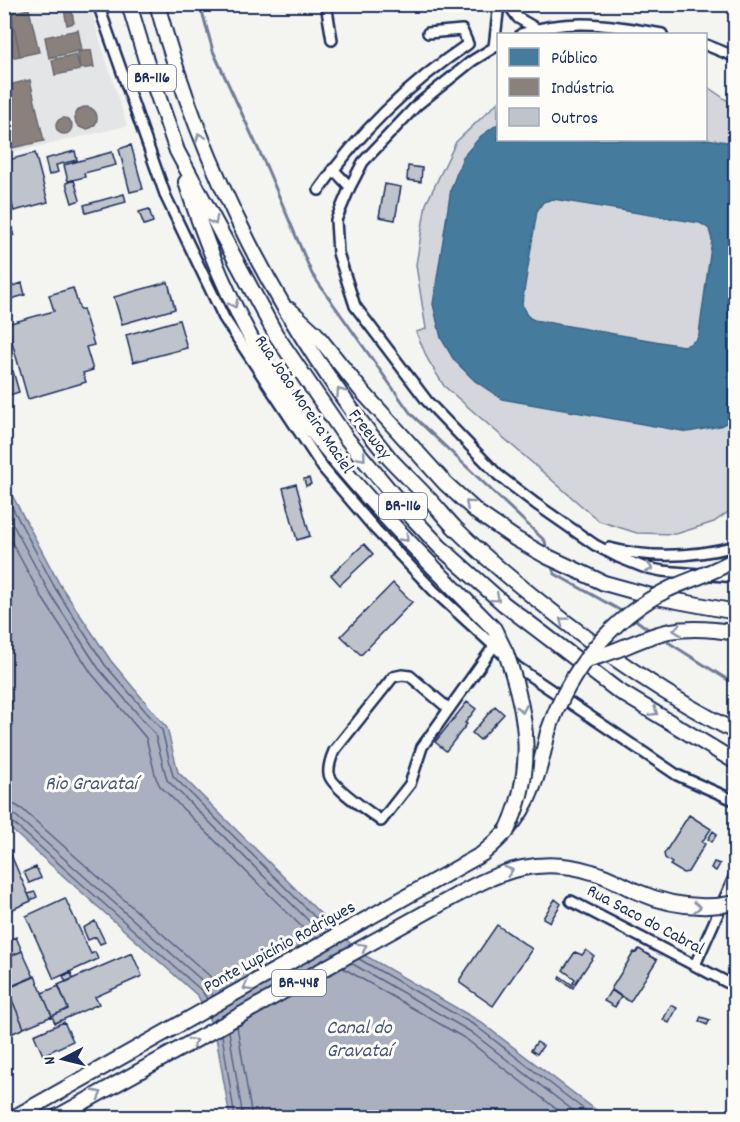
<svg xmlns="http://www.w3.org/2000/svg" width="740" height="1122" viewBox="0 0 740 1122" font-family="Dekko,sans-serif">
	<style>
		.built { fill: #e4e5e6 }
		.green { fill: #d4d6db; stroke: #78829c; stroke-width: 1.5 }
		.water { fill: #aab0bf; stroke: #717c98; stroke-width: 1.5 }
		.public { fill: #457b9d; stroke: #38648a; stroke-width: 1.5; fill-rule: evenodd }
		.industry { fill: #8a817c; stroke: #696873; stroke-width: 1.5 }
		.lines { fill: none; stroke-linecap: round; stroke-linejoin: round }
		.shore { stroke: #546385; stroke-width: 1.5 }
		.stream { stroke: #717c98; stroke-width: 3 }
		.building { fill: #bfc3cc; stroke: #1b2f5e; stroke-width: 1.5 }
		.minor-casing { stroke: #1b2f5e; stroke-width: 14 }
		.highway-casing { stroke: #1b2f5e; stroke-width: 18 }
		.minor { stroke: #fdfcf7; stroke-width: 9 }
		.highway { stroke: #fdfcf7; stroke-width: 14 }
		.highway-bridge-casing { stroke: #1b2f5e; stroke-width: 18; stroke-linecap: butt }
		.highway-bridge { stroke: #fdfcf7; stroke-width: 14 }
		.oneway { stroke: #8c96aa }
		.labels { text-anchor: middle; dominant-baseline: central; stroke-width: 6; stroke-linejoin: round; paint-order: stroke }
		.shield { fill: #fdfcf7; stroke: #5f6c8c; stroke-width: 1.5 }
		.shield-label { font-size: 16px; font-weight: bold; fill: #1b2f5e }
		.street-label { font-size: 18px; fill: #1b2f5e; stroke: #fdfcf7 }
		.water-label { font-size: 20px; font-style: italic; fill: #46567b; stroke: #fdfcf7 }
	</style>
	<rect width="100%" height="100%" fill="#f4f4f1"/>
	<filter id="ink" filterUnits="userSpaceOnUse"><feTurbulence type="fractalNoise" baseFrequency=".0167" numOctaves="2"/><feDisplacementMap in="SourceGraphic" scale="12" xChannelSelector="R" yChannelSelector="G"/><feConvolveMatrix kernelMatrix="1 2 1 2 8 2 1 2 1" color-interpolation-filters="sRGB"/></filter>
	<g filter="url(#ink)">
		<path class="built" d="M4,5H90L99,37L127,126L5,154Z"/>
		<path class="green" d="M706,86L735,106V507L714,522L676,534L637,533L599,521L444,386L428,360L416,332L426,329L416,265L426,204L456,142L498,102V140H706Z"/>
		<path class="water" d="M4,480L60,585L111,661L167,728L178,772L359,952L479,1021L605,1117H230L215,1031L198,996L5,824Z"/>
		<path class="public" d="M498,124V140L706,139L727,142L736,146V418L720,426L688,432L502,399L475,381L454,360L441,338L433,304L451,189L463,157L481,136ZM553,199L700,223L705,226L709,229L712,240L699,334L697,339L688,345L683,346L534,320L530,318L526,314L522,304L537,211L543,202Z"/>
		<path class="industry" d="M4,4H10L12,11L4,13Z
			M71,7L74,23L67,25L64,9Z
			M29,9L39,52L20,56L11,13Z
			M14,27L20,56L5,59L4,29Z
			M78,30L82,50L49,58L45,37Z
			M91,50L94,67L80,69L78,52Z
			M76,54L80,70L55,75L52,60Z
			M30,80L44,141L7,149L4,137V86Z
			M75 118a11 11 0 1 1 22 0a11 11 0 1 1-22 0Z
			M56 126a8 8 0 1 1 16 0a8 8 0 1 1-16 0Z"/>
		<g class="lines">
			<path class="shore" d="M4,492L55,588L105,665L162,730L173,776L329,931
				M4,508L49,592L99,669L155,734L167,780L322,934
				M4,528L41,596L92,674L146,738L156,778L160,786L314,939
				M4,803L15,805L22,809L213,979L221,991
				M4,812L16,816L207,985L213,996
				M4,820L11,821L202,991L207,999
				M359,959L476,1026L595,1118
				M351,963L471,1032L583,1118
				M343,968L466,1039L568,1118
				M237,1026L252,1118
				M229,1031L243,1118
				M222,1035L235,1118"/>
			<path class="stream" d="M200,4L213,51L267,168L312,274L411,414L545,541L547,551
				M550,563L555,574L625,613
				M633,618L652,632
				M663,639L736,685"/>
		</g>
		<path class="building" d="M131,145L143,189L130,192L119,149Z
			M75,151L77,160L56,165L58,172L49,175L45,159Z
			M112,152L116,165L84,173L85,177L68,181L64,165Z
			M35,153L48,202L14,211L4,177V161Z
			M408,166L422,168L421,182L407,180Z
			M74,180L80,200L72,203L66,183Z
			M385,184L401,187L395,220L379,217Z
			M124,194L126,202L86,213L84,205Z
			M149,209L153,222L144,225L139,212Z
			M11,226L14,235L9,237L7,227Z
			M168,282L175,309L122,324L114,297Z
			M22,283L25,295L11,299L7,288Z
			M73,288L80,310L83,309L94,345L86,347L93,370L83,373L86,382L28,399L7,324L54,311L49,295Z
			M179,320L187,348L133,362L126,335Z
			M13,371L19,392L9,395L4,373Z
			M309,478L311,484L306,486L304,479Z
			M296,484L310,536L297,540L283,488Z
			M364,544L373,554L340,585L331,575Z
			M393,583L412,602L361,655L341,636Z
			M467,702L476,709L465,723L467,724L446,751L435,742Z
			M495,706L504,714L480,740L472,733Z
			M689,815L711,829L702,842L705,844L688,872L683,873L670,865L672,863L665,858L664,854Z
			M713,831L717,834L712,842L708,839Z
			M11,855L31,901L4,913V858Z
			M714,862L720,864L716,871L711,868Z
			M36,867L41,878L29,883L24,872Z
			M35,892L37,897L31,900L28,894Z
			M65,898L91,954L95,952L98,959L54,979L26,916Z
			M555,899L561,904L550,922L543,918Z
			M95,921L105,942L100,944L96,937L88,940L83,928Z
			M497,925L532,949L493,1006L460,983V979Z
			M16,937L22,951L4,959V942Z
			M639,949L657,960L630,1002L611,989L634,952L636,953Z
			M586,950L594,956L575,984L573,983L575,979L563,970L575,952L582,955Z
			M22,951L34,977L4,990V959Z
			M132,953L142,976L95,997L99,1004L55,1023L52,1016L68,1009L58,985Z
			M71,973L73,979L66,982L63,976Z
			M35,976L52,1016L24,1028L7,988Z
			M560,976L574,986L573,988L559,979Z
			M59,986L68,1009L52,1016L42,993Z
			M7,988L24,1028L4,1037V990Z
			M611,990L621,997L615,1007L604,1001Z
			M671,1005L677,1008L669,1023L663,1020Z
			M701,1017L710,1020L707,1025L699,1021Z
			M64,1022L73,1041L43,1055L34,1035Z
			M537,1042L543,1046L537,1054L531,1050Z"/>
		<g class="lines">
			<defs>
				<path id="minor" d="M98,4L166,197L224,318L323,468L376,530L434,591L517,667L677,775L736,801
					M326,4L332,40
					M508,4L518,18L537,29
					M521,34C569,17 613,25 662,34
					M498,45L472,61L417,105L363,162L350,187L336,220L338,253L355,306L427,401L498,475L536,504L595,545L618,557L643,567L662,571L736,577
					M706,45L736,57
					M494,47L499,4
					M333,169L350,187
					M319,190C360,131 409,84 468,44L462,30L428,33
					M609,548C651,559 694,557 736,546
					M449,709L410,676L402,675L393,677L334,751C331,758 328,766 329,774C331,787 370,812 381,821L410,784L422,747L494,646
					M571,901L736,987
					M695,965L736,873"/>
				<path id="highway" d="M129,4L148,67L177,151L276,335L347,439L409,514L440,547L504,604L617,690L736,762
					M157,4C202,170 281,326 390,459C402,472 415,484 427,497C437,507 446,519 456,529C482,555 511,579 540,602C601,651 665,696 736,732
					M186,182C204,239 227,296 257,349C318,455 409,542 494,629L506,653
					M290,310L316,334L360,389L445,483L478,513L516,539L546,556L604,583L651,596L736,612
					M13,1118L482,854C527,818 536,786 548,732
					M55,1118L457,895"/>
			</defs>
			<use href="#minor" class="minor-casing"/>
			<use href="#highway" class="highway-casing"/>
			<use href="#minor" class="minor"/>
			<use href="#highway" class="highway"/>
			<defs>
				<path id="highway-bridge" d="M585,660C615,654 640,637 670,631C692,627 714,629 736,633
					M548,732C569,671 610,618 669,589C691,579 715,572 736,559
					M506,833C536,771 528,716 506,653
					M457,895C500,870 542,856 592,872C608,876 622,885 638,892C670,906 701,910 736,903"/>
			</defs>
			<use href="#highway-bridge" class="highway-bridge-casing"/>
			<use href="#highway-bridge" class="highway-bridge"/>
		</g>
		<defs><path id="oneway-chevron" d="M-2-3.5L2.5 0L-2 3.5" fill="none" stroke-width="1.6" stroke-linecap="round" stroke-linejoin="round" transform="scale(1.5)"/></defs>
		<g class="oneway">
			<use href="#oneway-chevron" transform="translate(200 137) rotate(-113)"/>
			<use href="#oneway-chevron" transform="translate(214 221) rotate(62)"/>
			<use href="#oneway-chevron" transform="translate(234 304) rotate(64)"/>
			<use href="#oneway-chevron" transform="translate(340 392) rotate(-125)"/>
			<use href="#oneway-chevron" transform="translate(362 457) rotate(50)"/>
			<use href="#oneway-chevron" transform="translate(469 504) rotate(-138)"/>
			<use href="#oneway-chevron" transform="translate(405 538) rotate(46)"/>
			<use href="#oneway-chevron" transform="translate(649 568) rotate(15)"/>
			<use href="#oneway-chevron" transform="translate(496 598) rotate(40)"/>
			<use href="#oneway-chevron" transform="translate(563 621) rotate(-143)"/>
			<use href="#oneway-chevron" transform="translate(677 630) rotate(173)"/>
			<use href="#oneway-chevron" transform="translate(522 709) rotate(80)"/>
			<use href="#oneway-chevron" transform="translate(654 712) rotate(32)"/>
			<use href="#oneway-chevron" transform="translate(509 871) rotate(-16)"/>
			<use href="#oneway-chevron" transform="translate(697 907)"/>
			<use href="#oneway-chevron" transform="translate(363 947) rotate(-29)"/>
			<use href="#oneway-chevron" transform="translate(247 987) rotate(151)"/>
			<use href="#oneway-chevron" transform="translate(193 1042) rotate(-29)"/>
			<use href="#oneway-chevron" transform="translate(98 1094) rotate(-28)"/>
		</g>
	</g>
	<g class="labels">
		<g class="shield">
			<rect x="128" y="65" width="48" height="26" rx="4.5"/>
			<rect x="379" y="493" width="48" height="26" rx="4.5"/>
			<rect x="272" y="970" width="54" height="26" rx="4.5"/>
		</g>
		<g class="shield-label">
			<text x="152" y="78">BR-116</text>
			<text x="403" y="506">BR-116</text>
			<text x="299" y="983">BR-448</text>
		</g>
		<g class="street-label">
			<text transform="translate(303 405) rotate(56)">Rua João Moreira Maciel</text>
			<text transform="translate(369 435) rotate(52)">Freeway</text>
			<text transform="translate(645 921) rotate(28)">Rua Saco do Cabral</text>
			<text transform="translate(280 948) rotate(-29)">Ponte Lupicínio Rodrigues</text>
		</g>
		<g class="water-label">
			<text x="91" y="785">Rio Gravataí</text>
			<text x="359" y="1029">Canal do<tspan x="359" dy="23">Gravataí</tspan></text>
		</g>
	</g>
	<rect width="740" height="1122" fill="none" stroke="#fdfcf7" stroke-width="24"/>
	<rect x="12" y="12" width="716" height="1098" fill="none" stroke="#1b2f5e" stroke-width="2" filter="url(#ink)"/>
	<rect x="497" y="33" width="210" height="108" fill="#fdfcf7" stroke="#a3aaba" stroke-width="1.5"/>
	<rect x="509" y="48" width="30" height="18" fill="#457b9d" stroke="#a3aaba" stroke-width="1.5"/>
	<text x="551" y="63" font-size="18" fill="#1b2f5e">Público</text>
	<rect x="509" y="78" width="30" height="18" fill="#8a817c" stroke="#a3aaba" stroke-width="1.5"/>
	<text x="551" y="93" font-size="18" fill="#1b2f5e">Indústria</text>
	<rect x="509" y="108" width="30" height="18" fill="#bfc3cc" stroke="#a3aaba" stroke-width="1.5"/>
	<text x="551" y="123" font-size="18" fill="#1b2f5e">Outros</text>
	<g transform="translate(63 1059) rotate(263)" stroke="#fdfcf7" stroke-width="4.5" paint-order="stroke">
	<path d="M0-4.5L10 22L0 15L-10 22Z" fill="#1b2f5e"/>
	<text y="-9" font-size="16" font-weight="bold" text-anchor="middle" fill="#1b2f5e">N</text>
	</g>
</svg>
